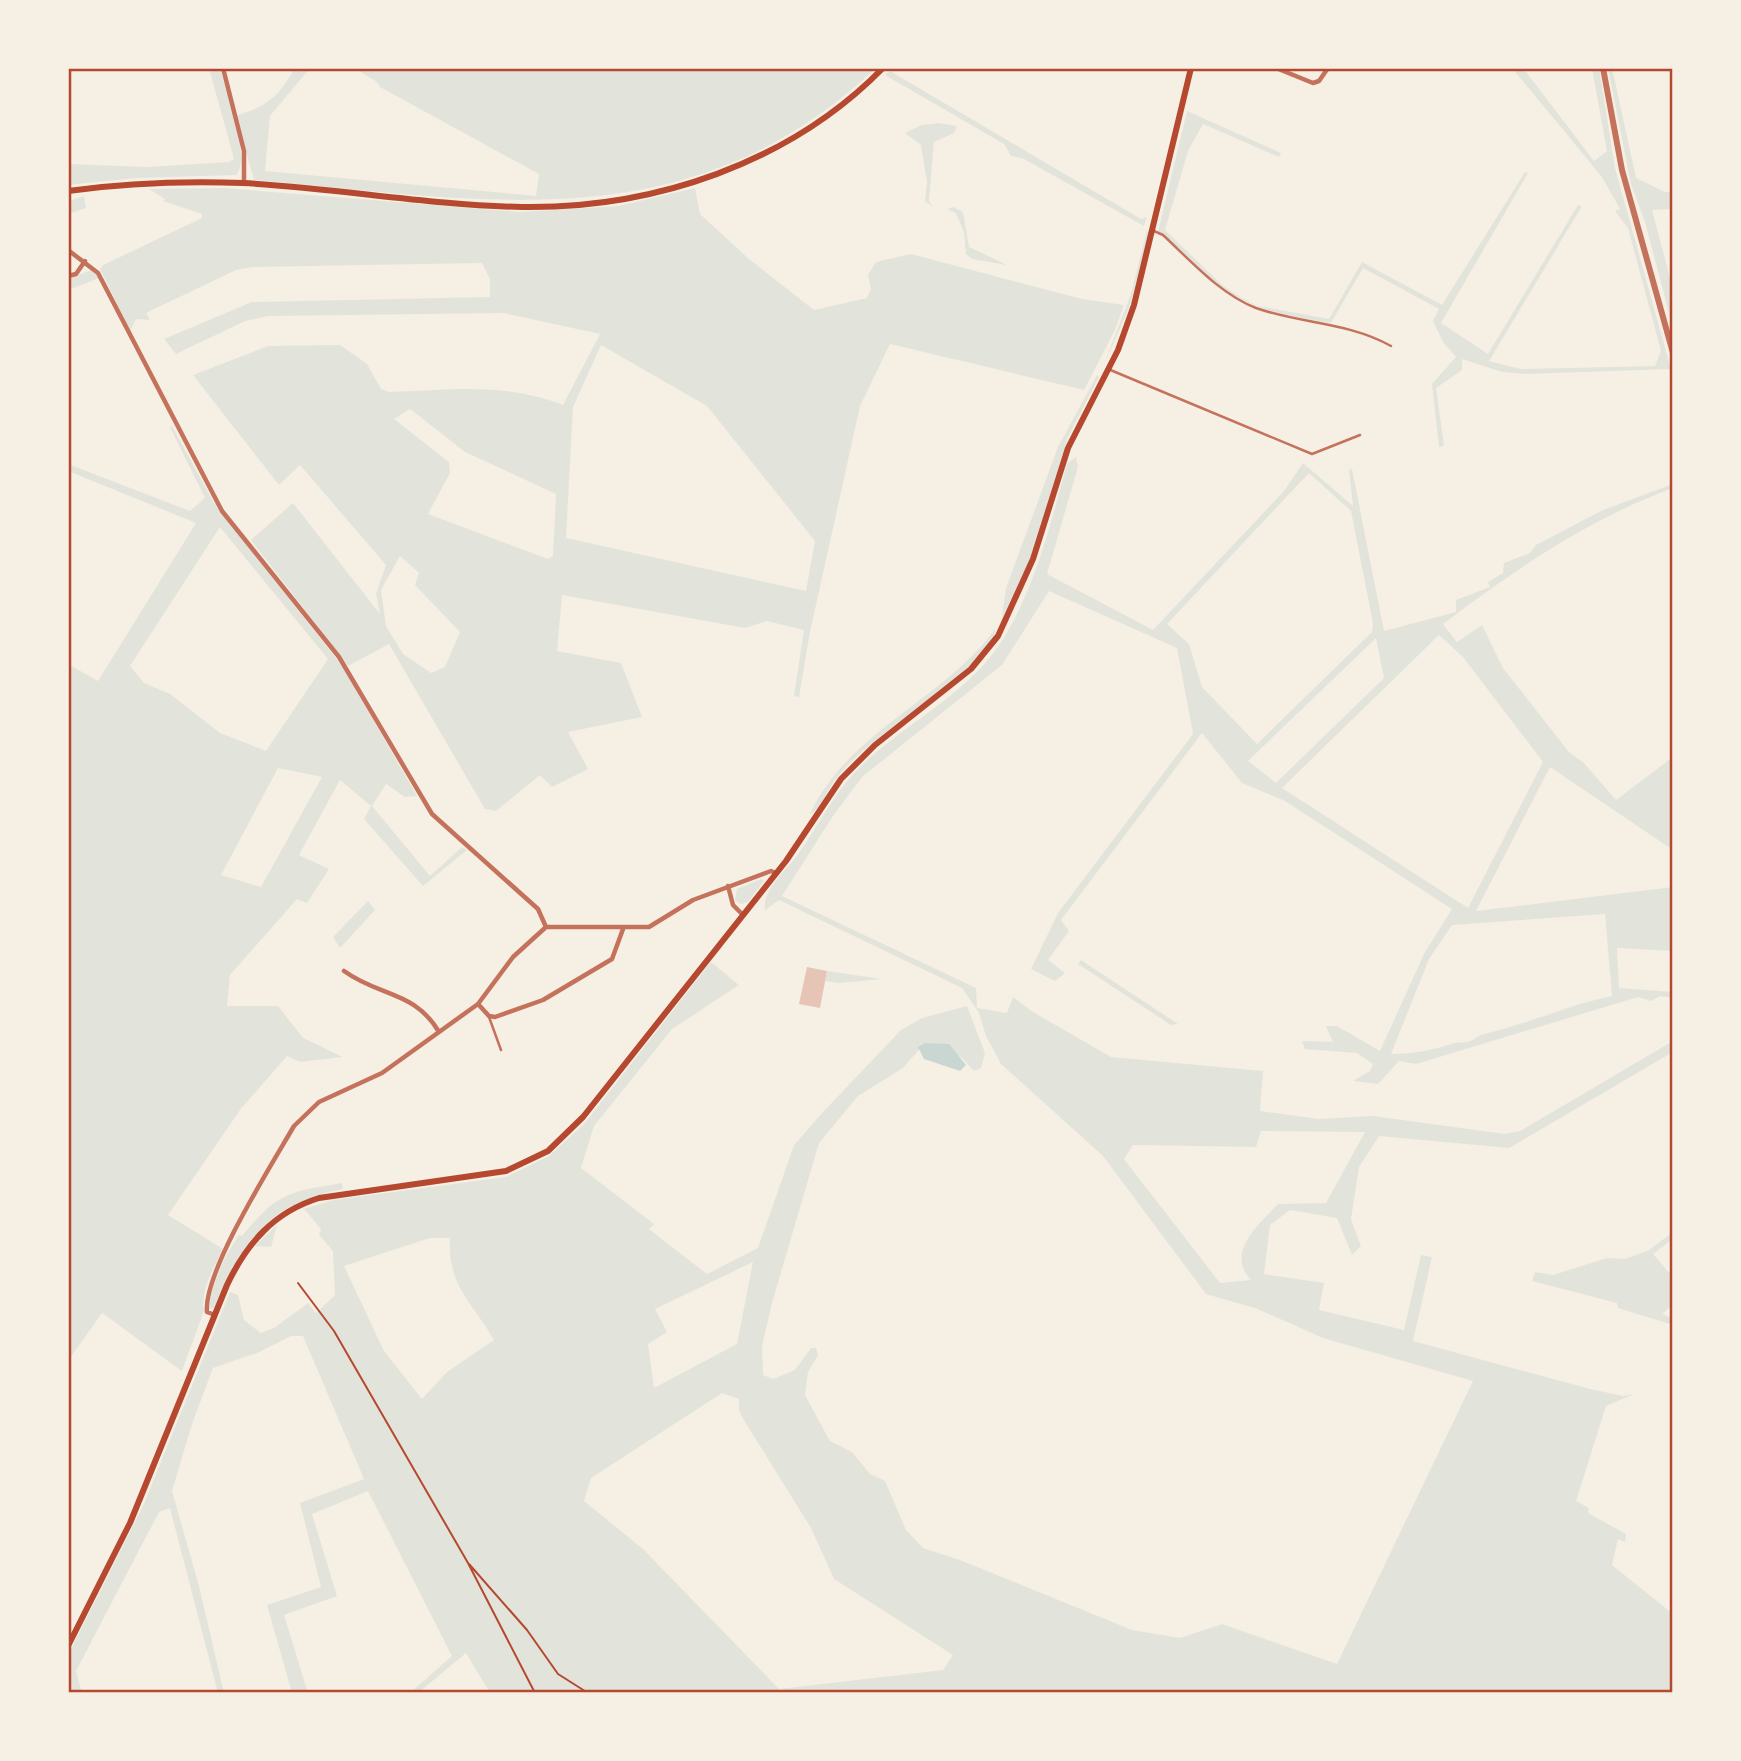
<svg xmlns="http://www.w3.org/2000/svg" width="1741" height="1761" viewBox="0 0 1741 1761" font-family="'Titillium Web',sans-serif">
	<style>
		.green { fill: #e2e4dc; fill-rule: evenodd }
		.water { fill: #c9d6d2 }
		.building { fill: #e6c5b7 }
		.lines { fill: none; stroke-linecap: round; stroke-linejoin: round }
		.path { stroke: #b5482f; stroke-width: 2 }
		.service { stroke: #c5725c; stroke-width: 2.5 }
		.minor { stroke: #c5725c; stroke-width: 4.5 }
		.tertiary { stroke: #c5725c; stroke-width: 6 }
		.secondary { stroke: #b5482f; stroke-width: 6 }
		.neatline { fill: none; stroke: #b5482f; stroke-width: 2.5 }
	</style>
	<rect width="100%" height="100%" fill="#f6efe4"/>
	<path class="green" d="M209,68H220C226,91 252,157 236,175L136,178L68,185V164L148,167L229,162L234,159Z
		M295,68H310L270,116L265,171L536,196L539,174L380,87L377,82L354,68H876C689,244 485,200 254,180L236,116C269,105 277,98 295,68Z
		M1512,68H1523L1594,161L1607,151L1592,68H1599L1615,168L1671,369L1525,374L1502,372L1462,359V370L1436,388L1444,446L1439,447L1432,384L1456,357L1443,342L1433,321L1439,309L1363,268L1331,323C1288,316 1250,310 1215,282C1196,266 1179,245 1158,232L1187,111L1281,153L1279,157L1203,124L1188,151L1165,230L1222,285L1240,297L1258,306L1329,319L1362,262L1442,305L1525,172L1528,173L1441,323L1488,354L1578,205L1582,206L1489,361L1521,369L1655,366L1661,351L1628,228L1615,211L1620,209L1602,177Z
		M1608,68H1612L1636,178L1665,192H1673V209L1652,210L1673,289V328L1645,222L1631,184Z
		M890,71L1141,219L1147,217L1144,226L1022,158L1011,156L1004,144L885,75Z
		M939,123L957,126L954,133L934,142L929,201L933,207L925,201L927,182L921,145L905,133L922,125Z
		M224,188L519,212L618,206L695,188L700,214L749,259L814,310L867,298L871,289L868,275L876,262L911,254L1082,299L1124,305L1115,330L1084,390L890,344L860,406L810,632L799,697L794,696L804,630L767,621L745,628L562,595L557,651L621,663L642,717L568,732L588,769L552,787L540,775L496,811L485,809L389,644L348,666L251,540L293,503L380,614L376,594L386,565L300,465L279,485L193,375L268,346L340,345L367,364L381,389L389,392C452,390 502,382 563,405L600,334L504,313L268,316L245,321L176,354L164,339L252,302L490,297V279L482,263L252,267L236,270L146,313L150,320L136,319L130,331L100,269L103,265L202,218V214L163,201L165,199L149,189ZM601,345L707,406L815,541L806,591L566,538L573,407ZM410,409L465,452L556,494L553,556L548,559L428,514L450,473L449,462L394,419ZM400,556L419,573L415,585L460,632L445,667L431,673L403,654L386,626L381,590Z
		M84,196L86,208L68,214L69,201Z
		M953,207L963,212L969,247L1007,265L972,259L966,254L964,232L956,213L947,209Z
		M1147,231L1150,232L1129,308L1103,367L1131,294Z
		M91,270L99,278L68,290V279Z
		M1097,375L1099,377L1068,437L1029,561L1002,618L1006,588L1058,447Z
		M172,426L214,503L342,666L417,796L405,797L386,784L372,806L430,876L462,847L467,850L423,886L364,819L371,806L340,780L299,855L329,869L307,903L297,899L230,975L227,1006H278L303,1038L343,1057L300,1062L287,1056L240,1110L168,1215L223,1249C214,1267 200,1291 204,1311L182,1371L102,1313L68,1361V664L98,681L196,523L68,471V464L190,511L205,498L170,427ZM220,527L328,659L266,751L220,733L170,694L144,683L130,666ZM278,768L322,777L261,887L221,875Z
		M1076,457L1078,467L1047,574L1153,630L1284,491L1303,463L1353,506L1349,470L1352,469L1384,631L1456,612V600L1490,587L1488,582L1503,573L1504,563L1530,553L1536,545L1603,510L1673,484V488C1587,520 1516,569 1443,624L1457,642L1482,625L1503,668L1569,752L1584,763L1616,800L1673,757V850L1550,767L1476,911L1673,887V951L1617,948L1619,988L1673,992V998L1660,996L1651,1001L1638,997L1416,1064L1399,1061L1378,1084L1353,1081L1370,1071L1373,1064L1357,1053L1305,1049L1302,1041L1333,1042L1326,1026H1337L1380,1051L1425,952L1452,909L1285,801L1242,783L1202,733L1061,920L1069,931L1048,960L1065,973L1055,981L1031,969L1058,913L1193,734L1177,648L1049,591L1002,665L862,777L833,816L782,896L976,988L977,1008L1007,1013L1013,997L1033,1012L1111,1057L1263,1071L1260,1111L1319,1119L1373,1116L1505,1134L1520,1131L1673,1041V1052L1509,1148L1379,1136L1359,1167L1351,1219L1361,1246L1352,1255L1337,1218L1290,1210L1270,1225L1264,1274L1324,1283L1319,1310L1404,1330L1421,1255L1432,1257L1413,1341L1590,1389L1623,1396L1634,1394L1606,1406L1576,1501L1589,1508L1588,1513L1626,1534L1625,1542L1618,1539L1612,1565L1673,1614V1693H490L466,1653L418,1693H410L452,1656L368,1491L312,1514L337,1596L284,1615L308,1693H292L267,1605L321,1587L300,1503L364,1479L303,1336H291L257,1353L213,1368L192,1424L172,1491L199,1586L224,1693H218L170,1508L159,1512L76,1671L82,1693H68V1655L143,1506L230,1292L238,1295L244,1320L261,1333L274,1328L308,1303L316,1313L335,1295L333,1251L319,1235L321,1229L304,1209L333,1200L506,1177L549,1156L584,1124L711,962L739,985L672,1029L594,1126L581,1168L654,1224L649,1229L707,1274L758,1248L794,1145L824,1111L901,1030L922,1018L967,1006L985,1053L981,1068L974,1071L961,1057L940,1045L925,1043L903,1068L858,1096L819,1143L772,1303L762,1346L763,1375L773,1379L795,1370L811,1348H816L818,1355L808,1372L805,1395L818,1419L830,1441L852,1452L870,1474L885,1481L906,1530L923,1548L960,1560L1132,1630L1180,1638L1222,1624L1337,1664L1473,1381L1323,1338L1255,1308L1206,1294L1103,1156L1001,1064L986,1036L979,1013L962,988L779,900L765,910C762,891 785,871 796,857C818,827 834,792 861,766C901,727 956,700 991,656C1031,605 1050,526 1067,464ZM1309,473L1351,511L1373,623L1372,632L1257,744L1202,687L1189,644L1167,624ZM1439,635L1463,657L1543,762L1468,908L1282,788ZM1376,638L1384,678L1276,783L1248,761ZM1605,914L1612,996C1568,1005 1528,1024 1484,1034C1479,1035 1475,1039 1470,1041C1465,1043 1459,1042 1454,1043C1434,1050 1413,1054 1391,1054L1429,959L1452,925ZM1261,1131L1365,1132L1326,1203L1278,1204C1259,1224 1225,1252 1251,1280L1220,1283L1124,1159L1133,1145L1256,1147ZM430,1238H450C447,1285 472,1302 494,1340L447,1372L422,1399L384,1351L344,1266ZM753,1262L737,1344L654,1388L648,1344L667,1332L655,1309ZM722,1393L739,1399V1410L745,1422L811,1528L834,1579L953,1655L943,1670L779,1689L643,1549L584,1501L591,1478Z
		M995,629C997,653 923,704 902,720C878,738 853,757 834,781C827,791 821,810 810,814C849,730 943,701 995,629Z
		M761,879L764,881L748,902L741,904L735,900L737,889Z
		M368,901L375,910L340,948L333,937Z
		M1081,960L1178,1024L1171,1025L1078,964Z
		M827,971L882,979L839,983L825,981Z
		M342,1183L343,1189C267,1203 243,1242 214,1308H209C212,1281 224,1258 239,1235L242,1236C278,1192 288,1192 342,1183Z
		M277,1225L271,1247L255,1246Z
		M1673,1232V1239L1653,1254L1673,1277V1305L1662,1314L1673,1318V1325L1618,1308L1617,1303L1532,1281L1535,1272L1553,1275L1607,1258L1625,1259L1649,1250Z"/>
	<path class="water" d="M925,1043L949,1044L966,1065L960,1071L924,1059L918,1047Z"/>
	<path class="building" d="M807,967L827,971L820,1008L799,1004Z"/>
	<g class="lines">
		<path class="path" d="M298,1283L334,1331L468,1563L535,1693
			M469,1564L527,1630L558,1674L588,1693"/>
		<path class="service" d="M1154,231L1163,235C1191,261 1220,294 1256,308C1301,324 1348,322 1391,346
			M1108,369L1312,454L1360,435
			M489,1017L501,1050"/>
		<path class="minor" d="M223,68L244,151V183
			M1276,68L1313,83L1319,81L1328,68
			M68,250L98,273L222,511L339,657L432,814L538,909L546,927
			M68,276L76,274L85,261
			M728,886L733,905L743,915
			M344,971C380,997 415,991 439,1032
			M478,1004L489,1016L495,1017L543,1000L612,959L623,929
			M215,1315L207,1312C203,1273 272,1164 294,1126L319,1102L382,1073L478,1004L513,957L546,927H649L693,900L771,871L776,873"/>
		<path class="tertiary" d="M1603,68L1622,170L1673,353"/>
		<path class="secondary" d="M68,191C126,183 184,181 243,183C336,188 429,205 522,207C654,209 790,163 883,68
			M68,1646L130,1523L227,1285C247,1243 274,1212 319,1198L506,1171L548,1151L583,1117L786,861L841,779L875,745L971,669L998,636L1033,559L1068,448L1118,350L1134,305L1191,68"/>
	</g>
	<rect width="1741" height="1761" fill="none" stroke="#f6efe4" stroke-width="140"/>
	<rect x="70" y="70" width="1601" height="1621" class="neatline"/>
</svg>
